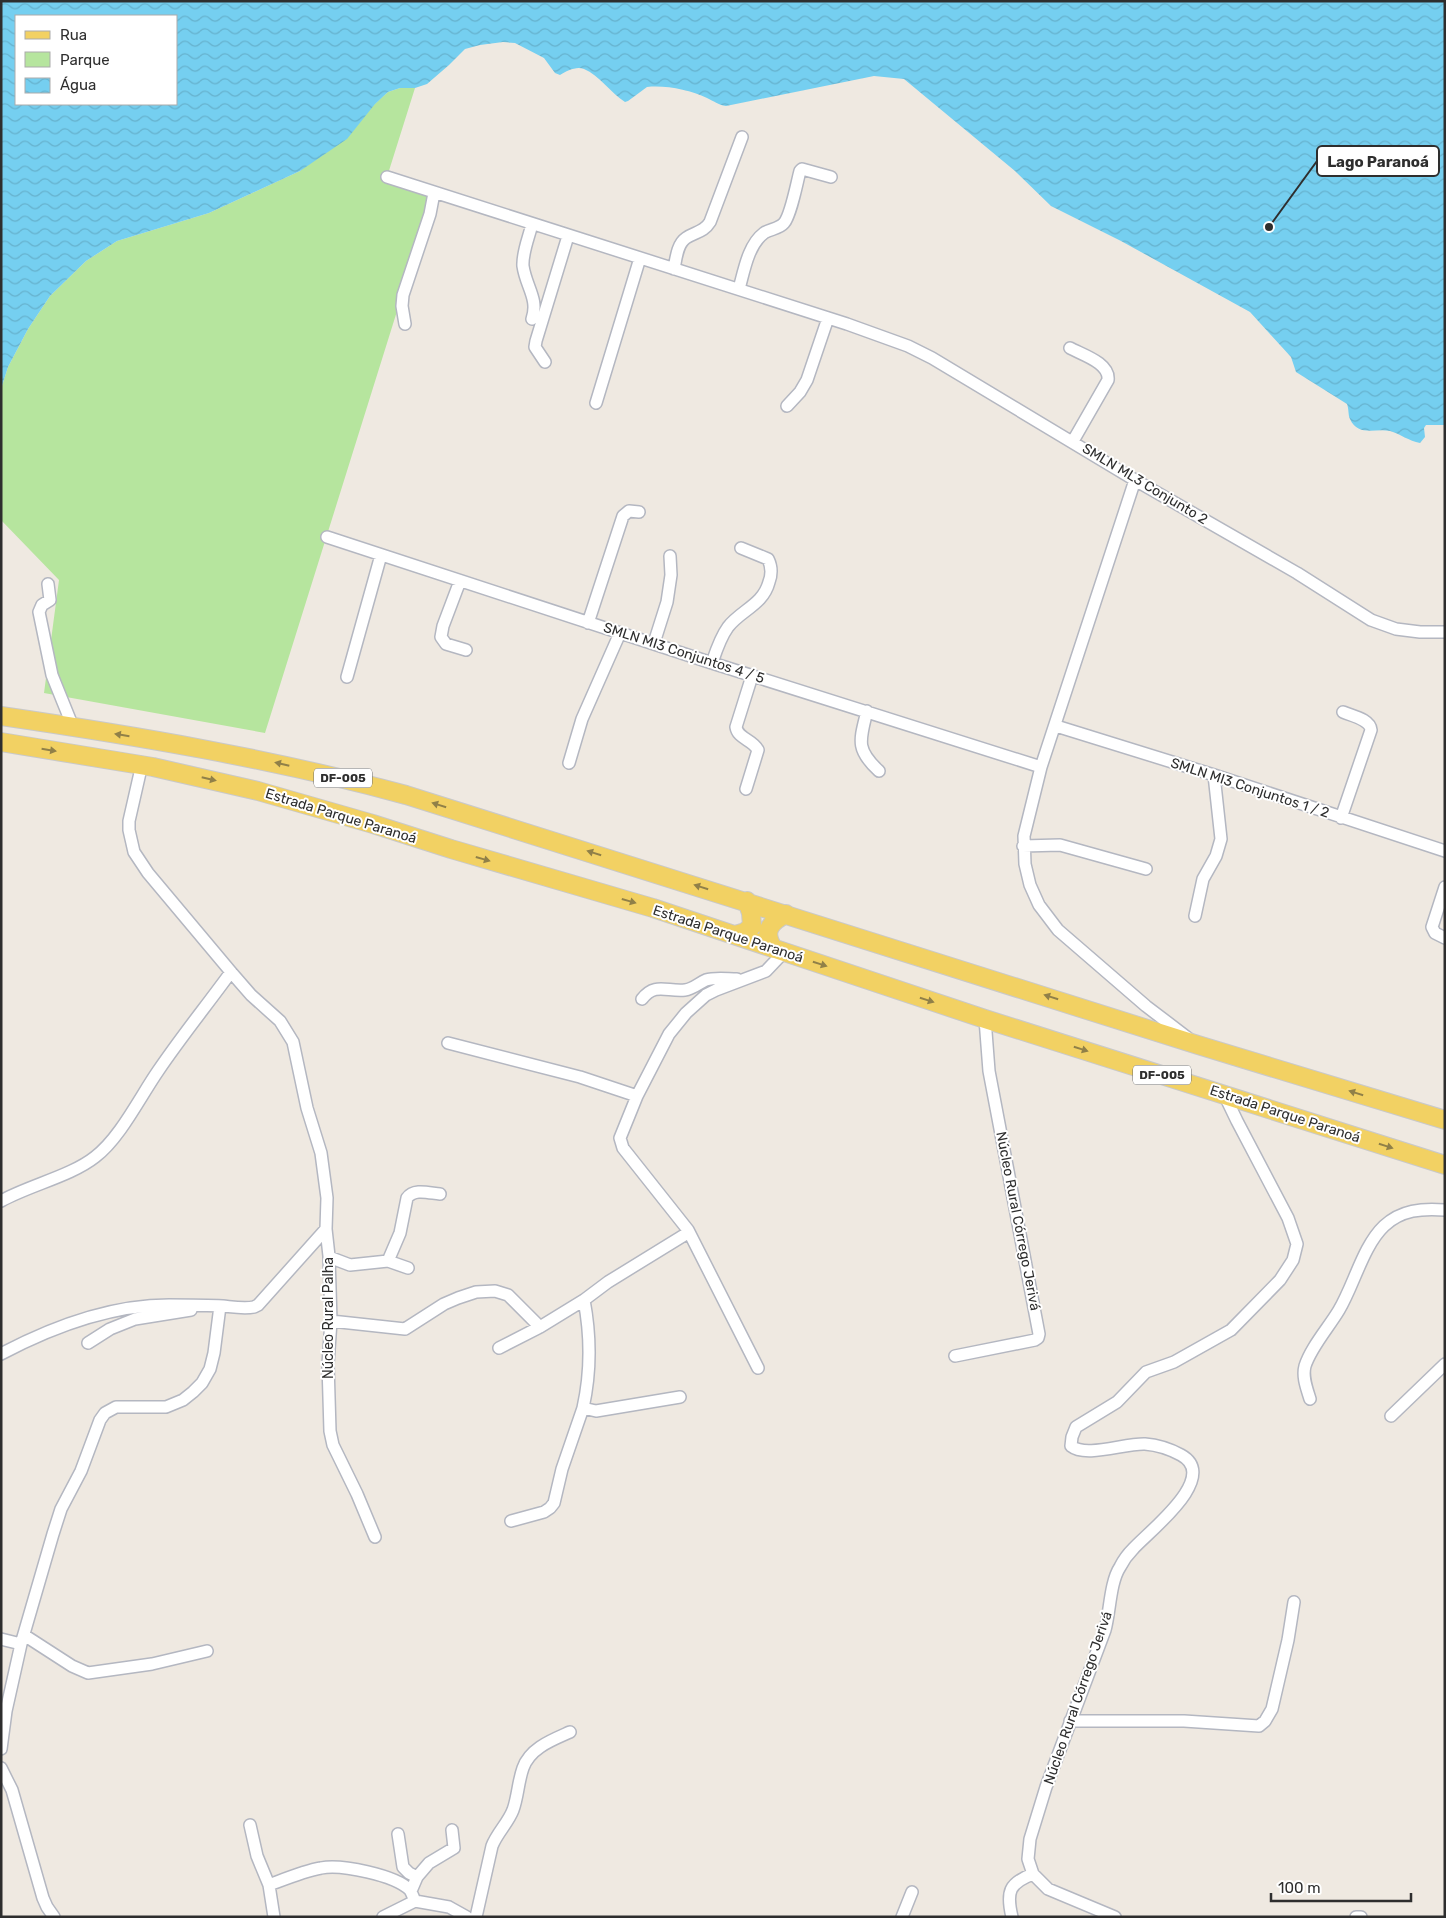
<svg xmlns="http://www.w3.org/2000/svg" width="1446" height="1918" viewBox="0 0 1446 1918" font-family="Rubik,sans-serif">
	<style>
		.park { fill: #b6e59e }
		.water { fill: url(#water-waves); fill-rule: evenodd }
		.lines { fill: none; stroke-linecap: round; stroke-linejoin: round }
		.street-casing { stroke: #b4b7c1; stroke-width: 14 }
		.primary-casing { stroke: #c9c9c9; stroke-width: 20 }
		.street { stroke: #fff; stroke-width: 11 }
		.primary { stroke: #f2d163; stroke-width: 18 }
		.oneway { fill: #908048 }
		.labels { text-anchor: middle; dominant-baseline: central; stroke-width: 4; stroke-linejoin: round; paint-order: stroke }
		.shield { fill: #fff; stroke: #6d6d6d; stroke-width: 1 }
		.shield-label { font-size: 12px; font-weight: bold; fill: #2e2e2e }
		.street-label { font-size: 14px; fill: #2e2e2e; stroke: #fff }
		.leader { fill: none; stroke: #2e2e2e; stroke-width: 2 }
		.callout-dot { fill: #2e2e2e; stroke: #fff; stroke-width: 2 }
		.callout { fill: #fff; stroke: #2e2e2e; stroke-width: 2 }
		.callout-label { font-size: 15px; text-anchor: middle; font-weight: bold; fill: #2e2e2e }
	</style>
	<defs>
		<pattern id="water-waves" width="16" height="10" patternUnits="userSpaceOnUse" patternTransform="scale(1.25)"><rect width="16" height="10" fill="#75cff0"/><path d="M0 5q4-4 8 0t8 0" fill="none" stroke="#66b2ce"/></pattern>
	</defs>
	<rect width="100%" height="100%" fill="#efe9e1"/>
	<path class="park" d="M400,88H415L387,177L434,193L265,733L44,693L59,580L1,520V389L8,367L28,329L50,296L86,261L117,241L209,213L300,171L388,92Z"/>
	<path class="water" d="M1,1H1445V425H1426L1424,428L1425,437L1420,443C1409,441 1400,434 1390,431C1375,428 1358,437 1350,419C1348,415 1349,409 1347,404L1296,372L1291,357L1250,312L1121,241L1051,206L1015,171L904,79L874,76L726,106C718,105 714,101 707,98C690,90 666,85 647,87L628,101L625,102C611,93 599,75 584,69C576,66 567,71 560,75L555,73L544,58L515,43L503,42L480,45L465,49L449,65L427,84L415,88H400L388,92L375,104L347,139L300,171L209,213L117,241L86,261L50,296L28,329L8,367L1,389ZM16,16H176V104H16Z"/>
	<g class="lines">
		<defs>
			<path id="street" d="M387,177L847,324L908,346L932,358L1135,480L1297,573L1371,620L1396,629L1420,632H1445
				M674,269C676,259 677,244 686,238C695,232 704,232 710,222L742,137
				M739,289C744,271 748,245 764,233C770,229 779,229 784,223C791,215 797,182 800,171L802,169L831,177
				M532,319C539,299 526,287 523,266C522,253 529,237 532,224
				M405,324L402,306L403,295L430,214L434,193
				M1070,348C1083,355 1110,363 1108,380L1073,441
				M545,362L535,347L536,341L568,236
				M596,403L640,258
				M787,406L800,392L807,380L828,318
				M1135,480L1041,767L1024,836L1025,864L1030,885L1039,905L1058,930L1146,1006L1188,1038
				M327,537L712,663L1041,767
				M460,581L443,626L441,637L446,644L466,650
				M48,584L50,600L42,605L39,612L52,675L73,727
				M588,623L623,516L629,511L639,512
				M654,643L667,602L671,575L670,556
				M712,663C716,651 720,638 728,627C741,610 763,605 769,582C772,574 772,567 768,559L741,548
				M347,677L381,555
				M867,711C860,740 855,749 879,771
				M1056,726L1214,775L1445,851
				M569,763L582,719L620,633
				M142,764L129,821V830L134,852L148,873L231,972L251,995L280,1021L293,1042L307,1108L321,1153L327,1198L326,1229L329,1256L331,1321L328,1364L330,1431L333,1445L357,1494L375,1537
				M746,789L758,750C752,739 738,739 736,727L752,676
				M1341,818L1371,730C1370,719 1352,716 1343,712
				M1023,846L1060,845L1146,869
				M1445,887L1432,927L1435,933L1445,938
				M1195,916L1203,879L1216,856L1221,839L1214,775
				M642,999C655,982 667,992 685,990C693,989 699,983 706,980C715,977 728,979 737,979
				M448,1043L580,1077L637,1096
				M1,1201C30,1185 71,1176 95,1157C120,1138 140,1097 158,1071C181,1037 207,1005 231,972
				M688,1230L758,1368
				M329,1257L350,1265L388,1261L400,1233L407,1198C414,1188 429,1193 440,1194
				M388,1261L408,1268
				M331,1321L405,1329L444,1304L458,1298L476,1292L495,1291L508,1295L540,1327
				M88,1343L110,1329L135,1319L191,1310
				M499,1348L540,1327L584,1300
				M1,1354C52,1327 111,1305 169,1305C187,1305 205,1305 223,1306C233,1307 244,1309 254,1307L258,1305L326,1229
				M955,1356L1035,1340L1038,1338L1039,1334L989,1071L985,1019
				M680,1397L596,1411L583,1408C591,1372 591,1337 584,1300L608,1282L686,1234L688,1230L623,1148L620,1138L637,1096L669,1034L686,1013L706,995L716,990L766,971L784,952
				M1310,1399C1307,1389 1302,1377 1305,1366C1311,1347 1329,1327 1339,1310C1354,1285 1363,1246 1384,1226C1401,1210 1422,1208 1445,1210
				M1391,1416L1445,1364
				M511,1521L544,1512L550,1508L554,1503L562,1469L583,1408
				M24,1635L72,1666L88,1673L152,1664L207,1651
				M1,1639L21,1644
				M1070,1721H1184L1259,1726L1265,1721L1272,1709L1288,1640L1294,1602
				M1,1749L6,1711L21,1644L53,1534L61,1509L81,1471L100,1420L105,1413L116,1407H166L183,1400L193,1392L202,1383L210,1369L214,1353L220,1306
				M1,1768L12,1790L43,1898L47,1907L54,1917
				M250,1825L257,1856L269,1885C285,1879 304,1871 321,1868C341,1864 395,1875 410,1890C412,1893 413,1897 415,1901
				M398,1834L403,1867L409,1873L417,1877
				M269,1885L274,1917
				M411,1891L417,1877L429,1863L454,1848L452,1830
				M383,1917L415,1901L449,1907L467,1917
				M476,1917L492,1846C497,1833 508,1823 513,1810C518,1796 518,1782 523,1768C530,1748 552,1740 570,1732
				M902,1917L912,1892
				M1012,1917C1006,1892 1009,1883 1033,1874
				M1115,1917L1048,1889L1033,1874L1028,1859L1030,1839L1046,1787L1105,1630C1110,1612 1110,1582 1120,1567C1123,1561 1128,1554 1133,1549C1148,1532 1221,1477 1181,1455C1170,1449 1158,1445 1145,1444C1125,1443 1086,1458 1071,1446L1072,1437L1076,1427L1117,1402L1146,1372L1174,1362L1231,1330L1280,1280L1293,1260L1297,1244L1288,1218L1237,1121L1224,1094
				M1356,1917H1361"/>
			<path id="primary" d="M1,716C138,736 273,759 406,795L1198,1045L1445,1120
				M1,742L153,767L258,791L373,824L451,849L653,908L985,1019L1445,1165
				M735,935L745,932L752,926L751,913L747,901
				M774,949C762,932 770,922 786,914"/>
		</defs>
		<use href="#street" class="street-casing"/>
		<use href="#primary" class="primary-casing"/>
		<use href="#street" class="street"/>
		<use href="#primary" class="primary"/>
	</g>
	<defs><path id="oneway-solid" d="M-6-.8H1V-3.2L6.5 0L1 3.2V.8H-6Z" transform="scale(1.25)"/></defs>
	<g class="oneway">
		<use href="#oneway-solid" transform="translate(122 735) rotate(-171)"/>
		<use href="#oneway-solid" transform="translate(49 750) rotate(9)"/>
		<use href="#oneway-solid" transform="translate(282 764) rotate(-167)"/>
		<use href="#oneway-solid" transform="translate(209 779) rotate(13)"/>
		<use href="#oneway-solid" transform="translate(439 805) rotate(-163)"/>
		<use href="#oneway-solid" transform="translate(594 853) rotate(-163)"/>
		<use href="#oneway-solid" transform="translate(483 859) rotate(16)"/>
		<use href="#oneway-solid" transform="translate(701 887) rotate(-163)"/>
		<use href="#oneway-solid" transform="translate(629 901) rotate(16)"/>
		<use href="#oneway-solid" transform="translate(820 964) rotate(18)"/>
		<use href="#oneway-solid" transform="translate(1051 997) rotate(-163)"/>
		<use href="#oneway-solid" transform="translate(927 1000) rotate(18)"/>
		<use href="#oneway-solid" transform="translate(1081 1049) rotate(17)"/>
		<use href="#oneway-solid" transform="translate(1356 1093) rotate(-163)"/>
		<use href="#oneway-solid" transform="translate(1386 1146) rotate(18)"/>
	</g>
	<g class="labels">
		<g class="shield">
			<rect x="314" y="768.5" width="58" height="19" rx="4"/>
			<rect x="1133" y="1065.5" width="58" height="19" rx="4"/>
		</g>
		<g class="shield-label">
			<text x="343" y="778">DF-005</text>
			<text x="1162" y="1075">DF-005</text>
		</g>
		<g class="street-label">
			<text transform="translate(1145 484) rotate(31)">SMLN ML3 Conjunto 2</text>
			<text transform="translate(684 653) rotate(18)">SMLN MI3 Conjuntos 4 / 5</text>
			<text transform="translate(1250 788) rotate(18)">SMLN MI3 Conjuntos 1 / 2</text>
			<text transform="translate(341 816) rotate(17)">Estrada Parque Paranoá</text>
			<text transform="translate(728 934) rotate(18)">Estrada Parque Paranoá</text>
			<text transform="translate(1285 1114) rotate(18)">Estrada Parque Paranoá</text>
			<text transform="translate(1018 1221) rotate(79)">Núcleo Rural Córrego Jerivá</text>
			<text transform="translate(328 1318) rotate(-90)">Núcleo Rural Palha</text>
			<text transform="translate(1078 1698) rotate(-71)">Núcleo Rural Córrego Jerivá</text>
		</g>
	</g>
	<path class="leader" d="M1269 227L1317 161"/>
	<circle class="callout-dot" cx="1269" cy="227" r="5"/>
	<rect class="callout" x="1317" y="146" width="122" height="30" rx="5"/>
	<g class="callout-label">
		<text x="1378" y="167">Lago Paranoá</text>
	</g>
	<rect width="1446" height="1918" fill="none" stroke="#2e2e2e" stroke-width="5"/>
	<rect x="15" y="15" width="162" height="90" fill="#ffffff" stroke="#ababab"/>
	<rect x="25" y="31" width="25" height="8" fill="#f2d163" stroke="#ababab"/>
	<text x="60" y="40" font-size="15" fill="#2e2e2e">Rua</text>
	<rect x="25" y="52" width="25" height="15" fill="#b6e59e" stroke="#ababab"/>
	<text x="60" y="65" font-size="15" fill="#2e2e2e">Parque</text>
	<rect x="25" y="78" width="25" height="15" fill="url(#water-waves)" stroke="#ababab"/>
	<text x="60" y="90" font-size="15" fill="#2e2e2e">Água</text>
	<path d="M1271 1893v8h140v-8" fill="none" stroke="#2e2e2e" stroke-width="2.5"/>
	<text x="1278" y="1893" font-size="15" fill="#2e2e2e" stroke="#ffffff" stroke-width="4" paint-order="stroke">100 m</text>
</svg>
